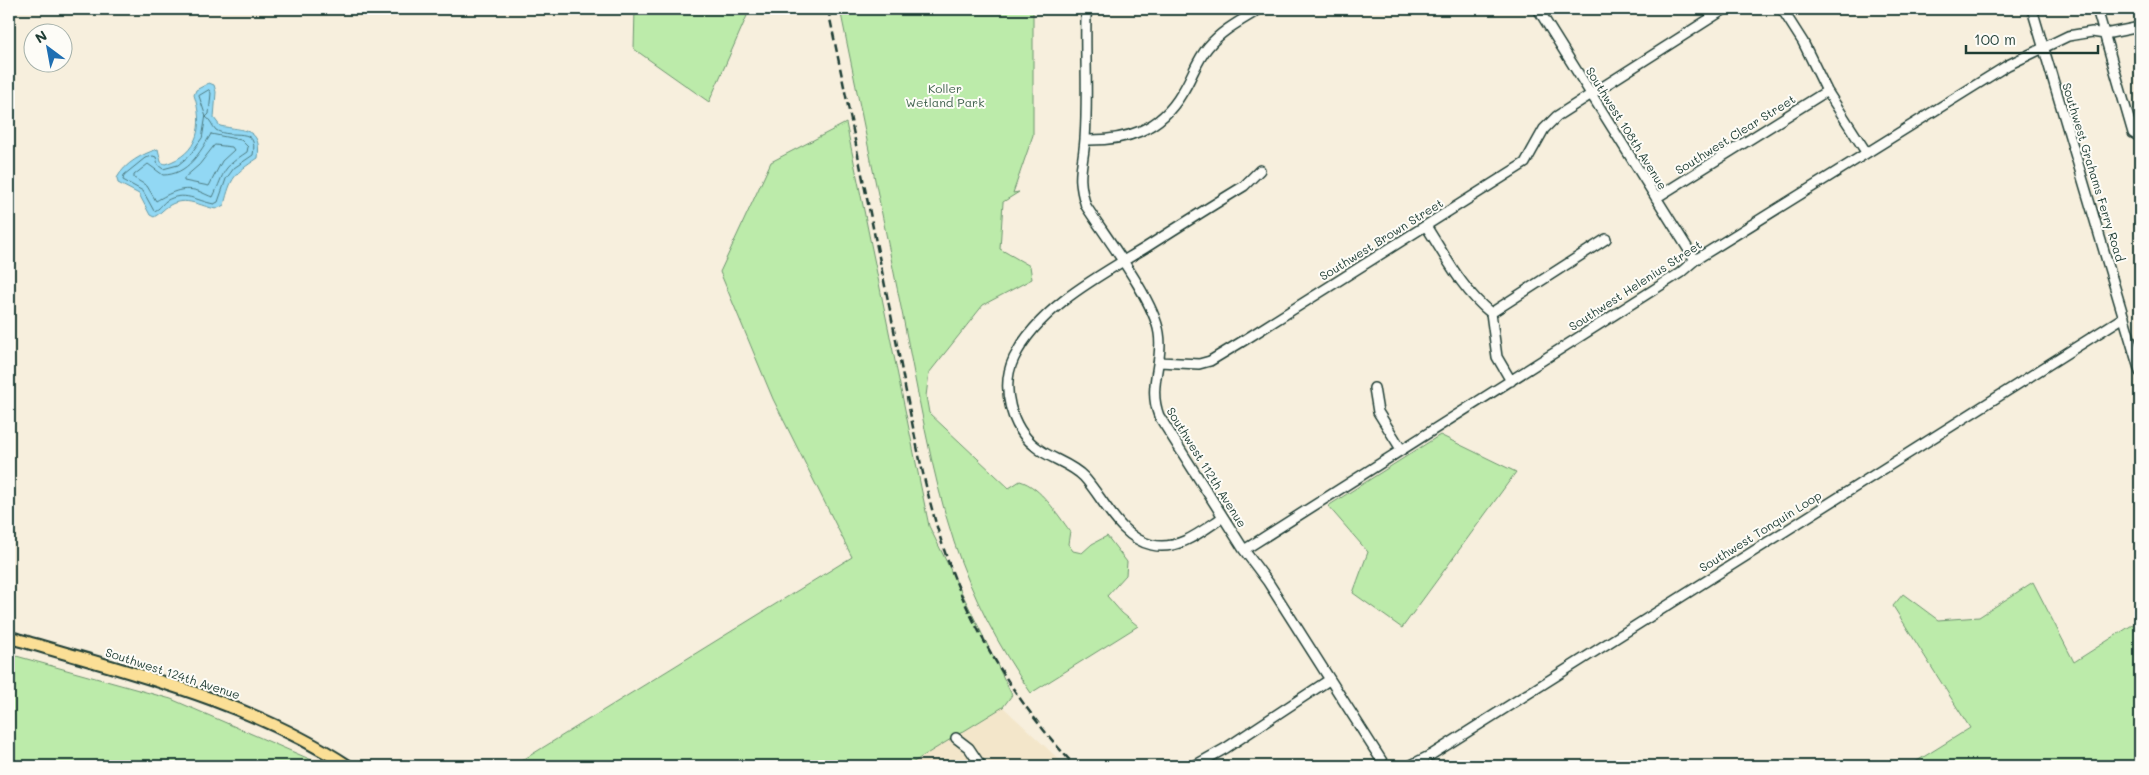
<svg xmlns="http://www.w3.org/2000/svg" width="2149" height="775" viewBox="0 0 2149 775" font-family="Mali,sans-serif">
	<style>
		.built { fill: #f3e6ca }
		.green { fill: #bcebaa; stroke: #6e946f }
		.water { fill: #92d8f4; stroke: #649aa7 }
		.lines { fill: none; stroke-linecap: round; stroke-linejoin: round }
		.shore { stroke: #4d7b81; stroke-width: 1 }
		.minor-casing { stroke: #1f3d34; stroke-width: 12 }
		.major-casing { stroke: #1f3d34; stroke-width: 15 }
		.minor { stroke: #fdfcf7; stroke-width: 9 }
		.major { stroke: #fbdf96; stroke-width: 11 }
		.rail { stroke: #1f3d34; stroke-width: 2.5; stroke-dasharray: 8 4; stroke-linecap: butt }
		.labels { text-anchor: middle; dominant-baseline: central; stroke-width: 4; stroke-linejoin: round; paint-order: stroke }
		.park-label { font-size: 12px; fill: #3e604c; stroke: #fdfcf7 }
		.street-label { font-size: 12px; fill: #1f3d34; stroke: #fdfcf7 }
	</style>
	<rect width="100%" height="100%" fill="#f7efdd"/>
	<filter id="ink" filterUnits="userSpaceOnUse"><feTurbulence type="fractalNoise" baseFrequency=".02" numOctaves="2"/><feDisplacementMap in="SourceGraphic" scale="10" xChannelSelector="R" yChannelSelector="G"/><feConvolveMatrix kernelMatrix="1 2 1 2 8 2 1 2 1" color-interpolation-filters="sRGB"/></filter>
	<g filter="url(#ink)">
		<path class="built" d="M1003,707L1066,766H907Z"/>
		<path class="green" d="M635,9H750L709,102L634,49Z
			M840,9H1033V135L1013,193L1019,192L1003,202L1000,249L1030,266L1032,279L983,305L929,373L926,396L929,413L1009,488L1020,481C1041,487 1057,514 1070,531L1068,544L1073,551L1082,553L1092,544L1107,536L1127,562L1126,575L1107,596L1122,613L1138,626L1031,693C998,646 972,596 954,542C930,469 918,391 903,317C882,214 861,111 840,9Z
			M846,123L929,526L1012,695L1003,707L907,766H513L852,557L773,399L720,272L771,162Z
			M1440,435L1516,472L1402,628L1353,593L1368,552L1328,506Z
			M2033,582L2074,662L2140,620V766H1909L1970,728L1893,606L1903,594L1938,620L1979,617Z
			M9,654L171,699L314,761L320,766H9Z"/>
		<path class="water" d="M209,83L214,85L216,92L214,118L220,126C244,131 262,127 258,158C234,174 231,177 224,205L216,209C200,206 186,196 170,205C164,208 160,214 154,217L150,215L139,194L118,183L117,178C125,163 142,154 158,149L161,162L165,164C199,154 204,125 194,95L196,90Z"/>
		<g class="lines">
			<path class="shore" d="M209,90L211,93L209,114L206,117L199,96Z
				M206,117C211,120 212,126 216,130C231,140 259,124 253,155L234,168L226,179L218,202L214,204C197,201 184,190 166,201C161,205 160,209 154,211L143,191L123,180L124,175L145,158L153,156L156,157L158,165L163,169L178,165L190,155L202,138Z
				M211,134L241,140L248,147L247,152C220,170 226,170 213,197C208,196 204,193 198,191C182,186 170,193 156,201L147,186L134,178V175L148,164L163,175C188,175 200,152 211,134Z
				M215,145L232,147L234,150L222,161L209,186L184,181V178L199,165Z"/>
			<defs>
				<path id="minor" d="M1088,9L1086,16C1085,57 1088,98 1085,139C1083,168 1076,175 1086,206C1106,237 1154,300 1159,333C1164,363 1147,385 1159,416L1244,550L1268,582L1385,766
					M1538,9L1695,260
					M1782,9L1803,42L1827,91L1866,152
					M2032,9L2140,372
					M2097,9L2133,133L2140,137
					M1085,140C1125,141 1160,131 1182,93C1192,78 1196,61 1208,47C1222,30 1242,20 1260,9
					M1656,198L1827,91
					M1426,226C1446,257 1462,290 1491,313L1497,357L1511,381
					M1491,313L1606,239
					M1159,362L1199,364L1210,361L1243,341L1525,163L1544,129L1557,116L1725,9
					M1374,388L1378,412L1401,449
					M1223,517C1202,531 1179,551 1152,545C1120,538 1104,499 1084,477C1071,463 1050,459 1036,447C1011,428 1000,387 1014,358C1038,308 1099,276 1145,248C1178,227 1211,206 1244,186L1260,170
					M1244,550L1680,273L1695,260L2008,65L2068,36L2092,32L2105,34L2140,27
					M956,738L969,748L981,766
					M1194,766L1226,748L1329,680
					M1409,766L1431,755L2124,317"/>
				<path id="major" d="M9,637C124,671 246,699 348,766"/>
			</defs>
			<use href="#minor" class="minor-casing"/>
			<use href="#major" class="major-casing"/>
			<use href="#minor" class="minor"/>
			<use href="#major" class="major"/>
			<path class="rail" d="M828,9C849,111 870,213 891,315C906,389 918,465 940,537C966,622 1014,701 1075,766"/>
		</g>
	</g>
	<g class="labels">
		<g class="park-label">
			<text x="945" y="88">Koller<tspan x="945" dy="14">Wetland Park</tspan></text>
		</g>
		<g class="street-label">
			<text transform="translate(1627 128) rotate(58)">Southwest 108th Avenue</text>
			<text transform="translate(1735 134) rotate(-32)">Southwest Clear Street</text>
			<text transform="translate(2094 172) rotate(73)">Southwest Grahams Ferry Road</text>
			<text transform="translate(1381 239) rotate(-32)">Southwest Brown Street</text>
			<text transform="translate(1635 285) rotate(-33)">Southwest Helenius Street</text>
			<text transform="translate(1207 467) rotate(58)">Southwest 112th Avenue</text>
			<text transform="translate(1760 531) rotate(-32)">Southwest Tonquin Loop</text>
			<text transform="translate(173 673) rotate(18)">Southwest 124th Avenue</text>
		</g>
	</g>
	<rect width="2149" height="775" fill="none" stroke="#fdfcf7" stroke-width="30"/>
	<rect x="15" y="15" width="2119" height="745" fill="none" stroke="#1f3d34" stroke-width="2" filter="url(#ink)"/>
	<g transform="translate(48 48) rotate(328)"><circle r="24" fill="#fdfcf7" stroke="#a4b0a9"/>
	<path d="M0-4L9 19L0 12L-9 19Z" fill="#1f6fb2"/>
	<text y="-8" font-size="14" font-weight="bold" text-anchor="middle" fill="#1f3d34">N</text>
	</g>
	<path d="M1966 45v8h132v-8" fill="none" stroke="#1f3d34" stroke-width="2.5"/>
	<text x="1974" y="45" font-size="15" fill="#1f3d34" stroke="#fdfcf7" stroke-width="4" paint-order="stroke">100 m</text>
</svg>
